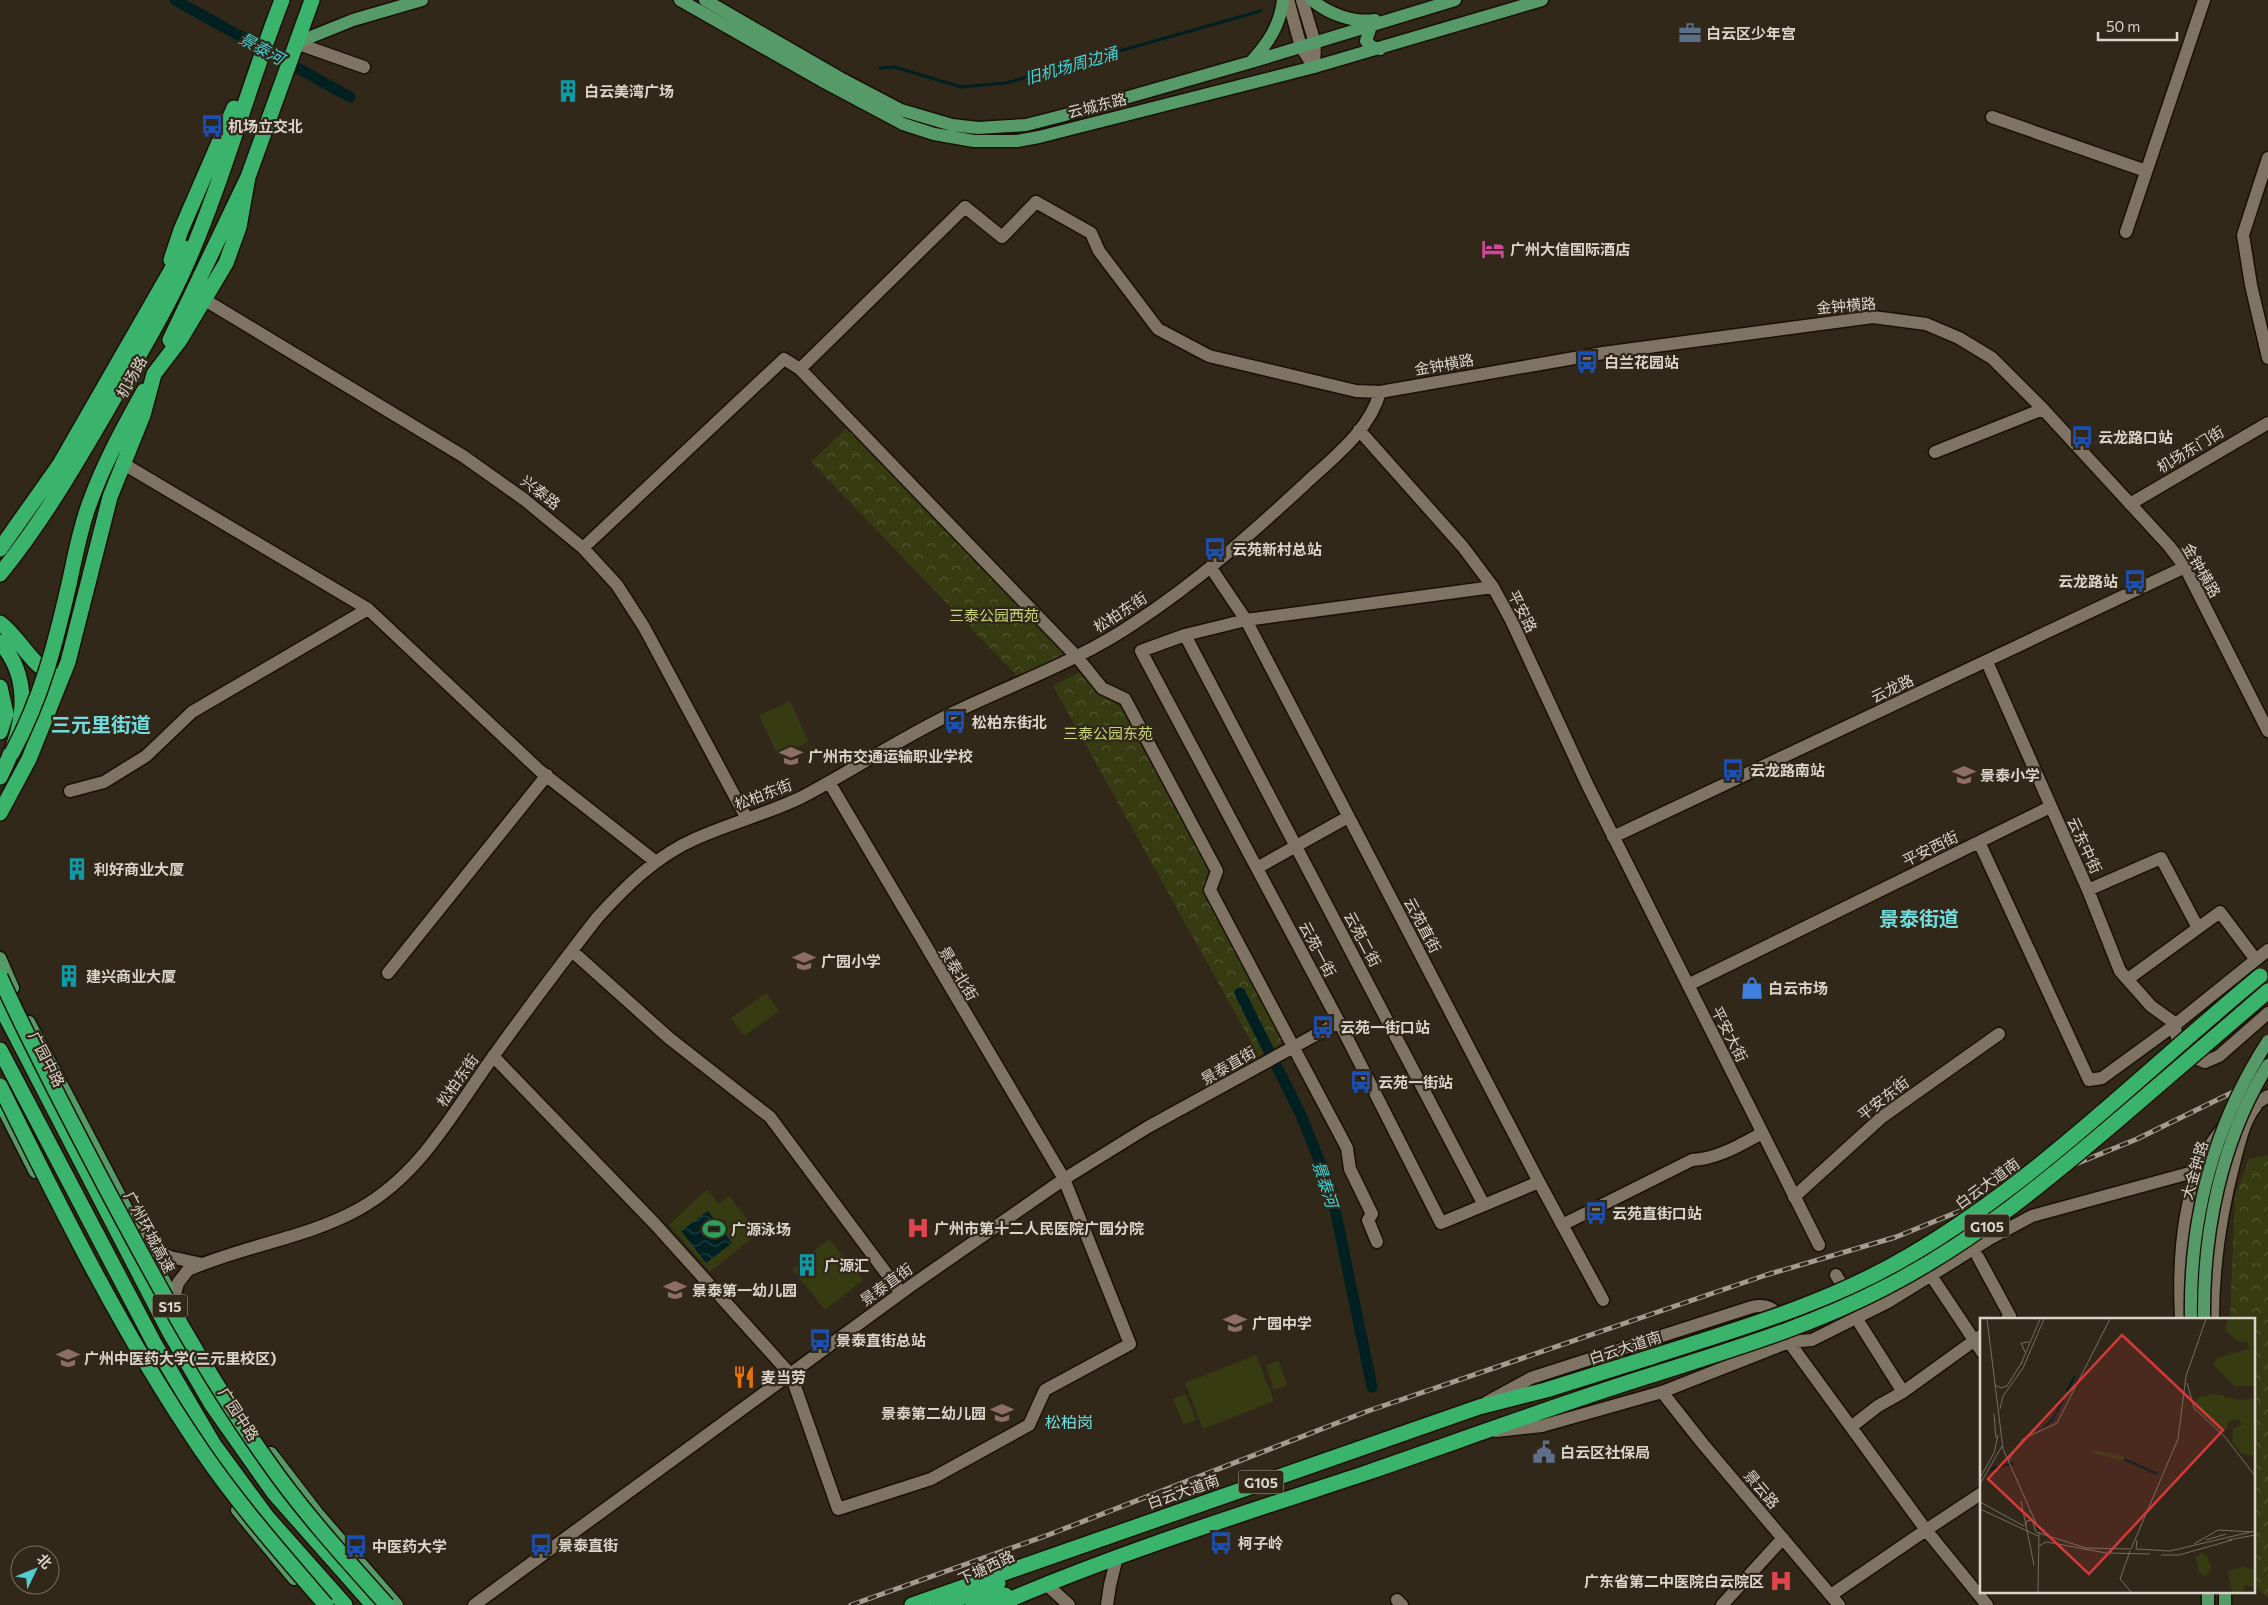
<svg xmlns="http://www.w3.org/2000/svg" width="2268" height="1605" viewBox="0 0 2268 1605" font-family="Commissioner,'Noto Sans SC',sans-serif">
	<style>
		.park { fill: url(#park-crowns) }
		.pitch { fill: #363b12 }
		.water { fill: url(#water-waves) }
		.lines { fill: none; stroke-linecap: round; stroke-linejoin: round }
		.stream { stroke: #002022; stroke-width: 3 }
		.canal { stroke: #002022; stroke-width: 11 }
		.minor-casing { stroke: #191105; stroke-width: 15 }
		.major-casing { stroke: #191105; stroke-width: 15 }
		.highway-casing { stroke: #191105; stroke-width: 18 }
		.minor { stroke: #7f7464; stroke-width: 12 }
		.major { stroke: #569a69; stroke-width: 12 }
		.highway { stroke: #3ab36c; stroke-width: 15 }
		.rail-casing { stroke: #a39c91; stroke-width: 5 }
		.rail { stroke: #32281a; stroke-width: 3; stroke-dasharray: 9; stroke-linecap: butt }
		.major-bridge-casing { stroke: #191105; stroke-width: 15; stroke-linecap: butt }
		.highway-bridge-casing { stroke: #191105; stroke-width: 18; stroke-linecap: butt }
		.major-bridge { stroke: #569a69; stroke-width: 12 }
		.highway-bridge { stroke: #3ab36c; stroke-width: 15 }
		.labels { text-anchor: middle; dominant-baseline: central; stroke-width: 4.5; stroke-linejoin: round; paint-order: stroke }
		.shield { fill: #32281a; stroke: #a8a096; stroke-width: 1 }
		.shield-label { font-size: 14px; font-weight: bold; fill: #dad4cb }
		.poi-label { font-size: 15px; font-weight: bold; fill: #dad4cb; stroke: #32281a; text-anchor: start }
		.street-label { font-size: 15px; fill: #dad4cb; stroke: #32281a }
		.park-label { font-size: 15px; fill: #c7d572; stroke: #32281a }
		.water-label { font-size: 16px; font-style: italic; fill: #3ad7de; stroke: #32281a }
		.neighbourhood-label { font-size: 16px; fill: #71ddde; stroke: #32281a }
		.district-label { font-size: 20px; font-weight: bold; fill: #71ddde; stroke: #32281a }
		.inset-river { fill: none; stroke: #002022; stroke-width: 2.5 }
		.inset-road { fill: none; stroke: #756d61; stroke-width: 1 }
		.view { fill: #d63938; fill-opacity: 0.15; stroke: #d63938; stroke-width: 2.5 }
		.inset-edge { fill: none; stroke: #dad4cb; stroke-width: 2.5 }
	</style>
	<defs>
		<pattern id="park-crowns" width="20" height="18" patternUnits="userSpaceOnUse" patternTransform="scale(1.25)"><rect width="20" height="18" fill="#363b12"/><path d="M2 6a3 3 0 1 1 6 0M12 15a3 3 0 1 1 6 0" fill="none" stroke="#525633"/></pattern>
		<pattern id="water-waves" width="16" height="10" patternUnits="userSpaceOnUse" patternTransform="scale(1.25)"><rect width="16" height="10" fill="#002022"/><path d="M0 5q4-4 8 0t8 0" fill="none" stroke="#254041"/></pattern>
	</defs>
	<rect width="100%" height="100%" fill="#32281a"/>
	<path class="park" d="M849,426L1067,652L1018,677L811,462Z
		M1084,670L1099,690L1127,712L1209,869L1208,891L1286,1041L1259,1056L1053,686Z
		M2268,1155V1598L2254,1586V1319H2230L2235,1196L2249,1159Z"/>
	<path class="pitch" d="M790,701L809,742L778,756L759,715Z
		M766,993L779,1011L744,1036L731,1018Z
		M707,1189L719,1204L729,1196L758,1233L710,1272L669,1225Z
		M829,1239L863,1280L825,1310L792,1269Z
		M1256,1355L1274,1401L1203,1429L1185,1383Z
		M1279,1361L1287,1386L1274,1390L1266,1365Z
		M1186,1394L1196,1420L1184,1425L1173,1399Z"/>
	<path class="water" d="M708,1211L732,1243L706,1263L681,1231Z"/>
	<g class="lines">
		<path class="stream" d="M880,68L895,67L961,87L1006,83L1261,11"/>
		<path class="canal" d="M175,0L350,97
			M1240,993L1301,1115L1331,1190L1372,1387"/>
		<defs>
			<path id="minor" d="M1288,0L1301,47L1314,67
				M1302,0L1315,43L1314,67
				M296,43L364,67
				M1992,117L2146,171
				M2268,158L2243,235L2251,285L2268,358
				M2126,232L2204,0
				M205,300L463,456L525,500L583,548L617,585L644,627L747,819
				M800,369L965,207L1002,237L1036,202L1091,233L1099,251L1158,329L1209,356L1356,391L1380,392L1603,353L1873,317L1926,324L1959,338L1992,358L2043,409L2169,546L2185,567L2268,731
				M1359,430L1463,547L1493,587L1511,620L1588,786L1819,1245
				M1935,452L2043,409
				M122,463L368,609L539,770L656,862
				M2130,504L2268,423
				M583,548L784,359L800,369L1077,657L1102,688L1125,699L1217,871L1210,890L1347,1148L1350,1169L1372,1214L1368,1220L1377,1242
				M1211,568L1246,620L1539,1182L1603,1300
				M1493,587L1246,620L1185,635L1141,651L1339,1022L1441,1223L1539,1182
				M1185,635L1484,1205
				M1987,662L2088,890L2120,971L2151,1006L2176,1024
				M70,791L104,782L146,756L192,712L368,609
				M1613,837L2185,567
				M1979,842L2089,1080L2102,1078L2176,1024L2268,950
				M1257,868L1348,817
				M2088,890L2161,858L2198,928
				M572,951L669,1038L770,1117L901,1293
				M388,973L547,775
				M2128,979L2220,912L2256,960
				M1688,985L2050,807
				M2176,1024C2172,1041 2190,1057 2205,1062L2219,1056L2268,1013
				M493,1056L655,1224L791,1375L838,1509L931,1479L1029,1425L1045,1390L1130,1344L1064,1179L829,782
				M2240,1114L2268,1096
				M1794,1197L1882,1117L1999,1034
				M1562,1225L1692,1160C1717,1159 1740,1145 1762,1133
				M146,1246L170,1257L202,1264
				M1978,1257L2010,1316L2007,1319
				M1836,1275L1849,1297
				M1932,1277L1982,1352
				M174,1298L178,1283L188,1270C244,1245 305,1239 359,1209C422,1174 454,1110 495,1054C528,1008 562,963 597,918C625,887 656,856 695,839C730,823 767,814 802,797C853,770 901,738 953,713C1015,683 1079,661 1136,622C1197,582 1251,534 1305,484C1333,458 1370,430 1380,392
				M2181,1319C2178,1259 2182,1174 2223,1128
				M2213,1319C2213,1264 2221,1212 2235,1159C2240,1141 2244,1120 2256,1106
				M1860,1324L1903,1392
				M1662,1392L1703,1444L1839,1605
				M1487,1402L1531,1378L1752,1307C1776,1301 1785,1321 1789,1342L1926,1530L1831,1595
				M1851,1427L1878,1406L1903,1392L1982,1335
				M1496,1431L1542,1426L1662,1392L1789,1342L1812,1340L1888,1302L1991,1238L2032,1216L2197,1171
				M1982,1493L1926,1530L1987,1605
				M1046,1584L1069,1605
				M1397,1600L1402,1605
				M474,1605L912,1285L1064,1179L1148,1127L1339,1022
				M1107,1605L1110,1585L1117,1557
				M1722,1605L1783,1538"/>
			<path id="major" d="M680,0L826,83L903,124L934,134L974,141H1017L1039,137L1314,67L1542,0
				M705,0L840,78L901,110L952,125L978,128L1026,125L1069,114L1251,62L1455,0
				M1312,0C1329,14 1353,23 1375,20
				M1371,26L1366,41L1372,47L1380,49
				M296,43L353,20L422,0
				M1251,62C1268,43 1280,26 1283,0
				M0,958L13,988
				M29,1022L168,1288
				M3,1109L35,1172
				M271,1453L318,1514L397,1605
				M237,1510L294,1579
				M2208,1605V1591
				M2225,1605V1591"/>
			<path id="highway" d="M171,260L181,230L234,108
				M170,340L248,177L312,0
				M0,549L60,464L184,248
				M0,574C44,520 78,460 113,400C139,355 166,311 187,263C224,178 248,87 282,0
				M69,584C75,557 80,528 90,502C104,463 124,427 144,391
				M0,623C21,639 31,666 55,676
				M0,642C36,683 22,734 0,777
				M0,687L6,714L0,732
				M0,813L29,759L68,662L110,497L143,415L154,374L180,340L226,263L239,227L248,177
				M0,1005L169,1331L212,1405L274,1493L373,1605
				M0,1050L154,1343L214,1445L267,1517L345,1605
				M0,1103L3,1109
				M912,1605L1479,1407L1546,1390L1651,1357
				M943,1605L998,1583
				M973,1605L1005,1595
				M997,1605C1117,1553 1242,1514 1366,1473C1462,1440 1558,1404 1655,1374"/>
		</defs>
		<use href="#minor" class="minor-casing"/>
		<use href="#major" class="major-casing"/>
		<use href="#highway" class="highway-casing"/>
		<use href="#minor" class="minor"/>
		<use href="#major" class="major"/>
		<use href="#highway" class="highway"/>
		<defs>
			<path id="rail" d="M851,1605L1048,1535L1368,1411L1766,1275L1896,1237L2137,1139L2268,1075"/>
		</defs>
		<use href="#rail" class="rail-casing"/>
		<use href="#rail" class="rail"/>
		<defs>
			<path id="major-bridge" d="M2191,1319C2189,1218 2213,1126 2268,1041
				M2204,1319C2203,1231 2221,1141 2268,1065"/>
			<path id="highway-bridge" d="M12,753C42,697 55,645 69,584
				M0,977C32,1048 69,1117 105,1186C155,1280 205,1373 266,1459C302,1511 345,1558 387,1605
				M0,1086C61,1209 123,1335 200,1448C238,1504 282,1554 326,1605
				M1651,1357C1738,1329 1827,1304 1907,1257C2038,1181 2144,1071 2260,976
				M1655,1374C1733,1349 1811,1326 1884,1288C1974,1242 2049,1179 2125,1114C2173,1073 2220,1032 2268,991"/>
		</defs>
		<use href="#major-bridge" class="major-bridge-casing"/>
		<use href="#highway-bridge" class="highway-bridge-casing"/>
		<use href="#major-bridge" class="major-bridge"/>
		<use href="#highway-bridge" class="highway-bridge"/>
	</g>
	<defs>
		<symbol id="office-bare" viewBox="-9 -9 18 18"><path d="M-6-3h4V-5.5h4V-3h4V5H-6ZM-1-4.5V-3h2v-1.5ZM-6 0V1H6V0Z" fill="#5c6f8a" stroke="#32281a" stroke-width="2.5" paint-order="stroke"/></symbol>
		<symbol id="building-bare" viewBox="-9 -9 18 18"><path d="M-4-6H4V6H1V3H-1V6H-4ZM-2.5-4.3h1.7v1.8h-1.7ZM.8-4.3h1.7v1.8H.8ZM-2.5-1h1.7V.8h-1.7ZM.8-1h1.7V.8H.8Z" fill="#0f9aa8" stroke="#32281a" stroke-width="2.5" paint-order="stroke"/></symbol>
		<symbol id="bus-bare" viewBox="-9 -9 18 18"><path d="M-5-6H5V4H4V6H2V4H-2V6H-4V4H-5ZM-3.5-4V0h7V-4ZM-3.5 1.2v1.5H-2V1.2ZM2 1.2v1.5H3.5V1.2Z" fill="#1a4fb4" stroke="#32281a" stroke-width="2.5" paint-order="stroke"/></symbol>
		<symbol id="hotel-bare" viewBox="-9 -9 18 18"><path d="M-6-4.5h1.5V1H6V5H4.5V3h-9V5H-6ZM-4 0a1.8 1.8 0 1 1 3.6 0ZM.5 0V-2.5h3Q6-2.5 6 0Z" fill="#d1479c" stroke="#32281a" stroke-width="2.5" paint-order="stroke"/></symbol>
		<symbol id="school-bare" viewBox="-9 -9 18 18"><path d="M0-5L7-2L0 1L-7-2ZM-4 1L0 2.5L4 1V4Q0 6-4 4Z" fill="#8d6e63" stroke="#32281a" stroke-width="2.5" paint-order="stroke"/></symbol>
		<symbol id="shop-bare" viewBox="-9 -9 18 18"><path d="M-5-2.5h2.3a2.7 3.5 0 0 1 5.4 0H5L5.5 6h-11ZM-1.5-2.5h3a1.5 2.3 0 0 0-3 0Z" fill="#3f7fe0" stroke="#32281a" stroke-width="2.5" paint-order="stroke"/></symbol>
		<symbol id="hospital-bare" viewBox="-9 -9 18 18"><path d="M-5-5h3v3.5h4V-5h3V5h-3V1.5h-4V5h-3Z" fill="#e0444e" stroke="#32281a" stroke-width="2.5" paint-order="stroke"/></symbol>
		<symbol id="stadium-bare" viewBox="-9 -9 18 18"><path d="M0-5a6.5 5 0 1 0 0 10a6.5 5 0 1 0 0-10ZM-3.5-1.8h7v3.6h-7Z" fill="#2e9e5b" stroke="#32281a" stroke-width="2.5" paint-order="stroke"/></symbol>
		<symbol id="university-bare" viewBox="-9 -9 18 18"><path d="M0-5L7-2L0 1L-7-2ZM-4 1L0 2.5L4 1V4Q0 6-4 4Z" fill="#8d6e63" stroke="#32281a" stroke-width="2.5" paint-order="stroke"/></symbol>
		<symbol id="restaurant-bare" viewBox="-9 -9 18 18"><path d="M-5-6h1v4h1v-4h1v4h1v-4h1v5L-1.5 .5V6h-2V.5L-5-1ZM5-6V6H3V1.5H1.5Q1.5-4 5-6Z" fill="#e8710a" stroke="#32281a" stroke-width="2.5" paint-order="stroke"/></symbol>
		<symbol id="civic-bare" viewBox="-9 -9 18 18"><path d="M-.6-6.5H3V-4.5H.6V-3L4-1V1h2V6H-6V1h2V-1L-.6-3ZM-1.2 2.5V6h2.4V2.5Z" fill="#5c6f8a" stroke="#32281a" stroke-width="2.5" paint-order="stroke"/></symbol>
	</defs>
	<g fill-rule="evenodd">
		<use href="#office-bare" x="1674" y="17" width="32" height="32"/>
		<use href="#building-bare" x="552" y="75" width="32" height="32"/>
		<use href="#bus-bare" x="196" y="110" width="32" height="32"/>
		<use href="#hotel-bare" x="1477" y="233" width="32" height="32"/>
		<use href="#bus-bare" x="1571" y="346" width="32" height="32"/>
		<use href="#bus-bare" x="2066" y="421" width="32" height="32"/>
		<use href="#bus-bare" x="1199" y="533" width="32" height="32"/>
		<use href="#bus-bare" x="2119" y="565" width="32" height="32"/>
		<use href="#bus-bare" x="939" y="706" width="32" height="32"/>
		<use href="#school-bare" x="775" y="740" width="32" height="32"/>
		<use href="#bus-bare" x="1717" y="754" width="32" height="32"/>
		<use href="#school-bare" x="1948" y="759" width="32" height="32"/>
		<use href="#building-bare" x="61" y="853" width="32" height="32"/>
		<use href="#school-bare" x="788" y="945" width="32" height="32"/>
		<use href="#building-bare" x="53" y="960" width="32" height="32"/>
		<use href="#shop-bare" x="1736" y="972" width="32" height="32"/>
		<use href="#bus-bare" x="1307" y="1011" width="32" height="32"/>
		<use href="#bus-bare" x="1345" y="1066" width="32" height="32"/>
		<use href="#bus-bare" x="1580" y="1197" width="32" height="32"/>
		<use href="#hospital-bare" x="902" y="1212" width="32" height="32"/>
		<use href="#stadium-bare" x="698" y="1213" width="32" height="32"/>
		<use href="#building-bare" x="791" y="1249" width="32" height="32"/>
		<use href="#school-bare" x="659" y="1274" width="32" height="32"/>
		<use href="#school-bare" x="1219" y="1307" width="32" height="32"/>
		<use href="#bus-bare" x="804" y="1324" width="32" height="32"/>
		<use href="#university-bare" x="52" y="1342" width="32" height="32"/>
		<use href="#restaurant-bare" x="728" y="1361" width="32" height="32"/>
		<use href="#school-bare" x="986" y="1397" width="32" height="32"/>
		<use href="#civic-bare" x="1528" y="1436" width="32" height="32"/>
		<use href="#bus-bare" x="1205" y="1527" width="32" height="32"/>
		<use href="#bus-bare" x="525" y="1529" width="32" height="32"/>
		<use href="#bus-bare" x="340" y="1530" width="32" height="32"/>
		<use href="#hospital-bare" x="1765" y="1565" width="32" height="32"/>
	</g>
	<g class="labels">
		<g class="shield">
			<rect x="1964.5" y="1214.5" width="45" height="23" rx="4"/>
			<rect x="152.5" y="1294.5" width="35" height="23" rx="4"/>
			<rect x="1238.5" y="1470.5" width="45" height="23" rx="4"/>
		</g>
		<g class="shield-label">
			<text x="1987" y="1226">G105</text>
			<text x="170" y="1306">S15</text>
			<text x="1261" y="1482">G105</text>
		</g>
		<g class="poi-label">
			<text x="1706" y="33">白云区少年宫</text>
			<text x="584" y="91">白云美湾广场</text>
			<text x="228" y="126">机场立交北</text>
			<text x="1510" y="249">广州大信国际酒店</text>
			<text x="1604" y="362">白兰花园站</text>
			<text x="2098" y="437">云龙路口站</text>
			<text x="1232" y="549">云苑新村总站</text>
			<text x="2118" y="581" text-anchor="end">云龙路站</text>
			<text x="972" y="722">松柏东街北</text>
			<text x="808" y="756">广州市交通运输职业学校</text>
			<text x="1750" y="770">云龙路南站</text>
			<text x="1980" y="775">景泰小学</text>
			<text x="94" y="869">利好商业大厦</text>
			<text x="821" y="961">广园小学</text>
			<text x="86" y="976">建兴商业大厦</text>
			<text x="1768" y="988">白云市场</text>
			<text x="1340" y="1027">云苑一街口站</text>
			<text x="1378" y="1082">云苑一街站</text>
			<text x="1612" y="1213">云苑直街口站</text>
			<text x="934" y="1228">广州市第十二人民医院广园分院</text>
			<text x="731" y="1229">广源泳场</text>
			<text x="824" y="1265">广源汇</text>
			<text x="692" y="1290">景泰第一幼儿园</text>
			<text x="1252" y="1323">广园中学</text>
			<text x="836" y="1340">景泰直街总站</text>
			<text x="84" y="1358">广州中医药大学(三元里校区)</text>
			<text x="761" y="1377">麦当劳</text>
			<text x="986" y="1413" text-anchor="end">景泰第二幼儿园</text>
			<text x="1560" y="1452">白云区社保局</text>
			<text x="1238" y="1543">柯子岭</text>
			<text x="558" y="1545">景泰直街</text>
			<text x="372" y="1546">中医药大学</text>
			<text x="1764" y="1581" text-anchor="end">广东省第二中医院白云院区</text>
		</g>
		<g class="street-label">
			<text transform="translate(1097 105) rotate(-14)">云城东路</text>
			<text transform="translate(1846 305) rotate(-5)">金钟横路</text>
			<text transform="translate(1444 364) rotate(-10)">金钟横路</text>
			<text transform="translate(131 377) rotate(-61)">机场路</text>
			<text transform="translate(2190 449) rotate(-31)">机场东门街</text>
			<text transform="translate(541 492) rotate(38)">兴泰路</text>
			<text transform="translate(2202 570) rotate(60)">金钟横路</text>
			<text transform="translate(1523 611) rotate(63)">平安路</text>
			<text transform="translate(1120 612) rotate(-33)">松柏东街</text>
			<text transform="translate(1892 688) rotate(-25)">云龙路</text>
			<text transform="translate(763 794) rotate(-21)">松柏东街</text>
			<text transform="translate(2085 845) rotate(65)">云东中街</text>
			<text transform="translate(1930 848) rotate(-26)">平安西街</text>
			<text transform="translate(1423 925) rotate(62)">云苑直街</text>
			<text transform="translate(1363 939) rotate(62)">云苑二街</text>
			<text transform="translate(1318 949) rotate(62)">云苑一街</text>
			<text transform="translate(959 973) rotate(59)">景泰北街</text>
			<text transform="translate(1730 1034) rotate(63)">平安大街</text>
			<text transform="translate(47 1059) rotate(63)">广园中路</text>
			<text transform="translate(1228 1065) rotate(-30)">景泰直街</text>
			<text transform="translate(457 1080) rotate(-55)">松柏东街</text>
			<text transform="translate(1883 1098) rotate(-38)">平安东街</text>
			<text transform="translate(2194 1170) rotate(-74)">大金钟路</text>
			<text transform="translate(1987 1183) rotate(-36)">白云大道南</text>
			<text transform="translate(150 1232) rotate(62)">广州环城高速</text>
			<text transform="translate(886 1284) rotate(-36)">景泰直街</text>
			<text transform="translate(1625 1347) rotate(-18)">白云大道南</text>
			<text transform="translate(239 1414) rotate(57)">广园中路</text>
			<text transform="translate(1762 1489) rotate(50)">景云路</text>
			<text transform="translate(1183 1491) rotate(-19)">白云大道南</text>
			<text transform="translate(986 1567) rotate(-25)">下塘西路</text>
		</g>
		<g class="park-label">
			<text x="994" y="615">三泰公园西苑</text>
			<text x="1108" y="733">三泰公园东苑</text>
		</g>
		<g class="water-label">
			<text transform="translate(262 48) rotate(29)">景泰河</text>
			<text transform="translate(1071 65) rotate(-16)">旧机场周边涌</text>
			<text transform="translate(1326 1184) rotate(72)">景泰河</text>
		</g>
		<g class="neighbourhood-label">
			<text x="1069" y="1421">松柏岗</text>
		</g>
		<g class="district-label">
			<text x="101" y="724">三元里街道</text>
			<text x="1919" y="918">景泰街道</text>
		</g>
	</g>
	<g transform="translate(1980 1318)">
		<rect width="275" height="275" fill="#32281a"/>
		<path d="M263,249L275,252V270L265,267L263,274H252L248,253Z" fill="#363b12"/>
		<path d="M263,249L275,252V264L258,255L253,261L254,271L257,274H252L248,253Z" fill="#363b12"/>
		<path d="M248,1H275V68H255L233,47L237,40L269,31L268,25L256,22L245,12ZM236,76L259,82L275,81L273,138L262,136L252,123L253,111L263,106L257,101L248,104L247,111L240,112L214,87L219,79ZM114,132L134,136L150,141L149,144L113,135Z" fill="#363b12"/>
		<path d="M222,235L227,238L231,250L226,259L219,255L216,239Z" fill="#363b12"/>
		<path class="inset-river" d="M87,73L95,58M64,109L72,102L83,82M144,141L177,156M11,151L34,145"/>
		<path class="inset-road" d="M7,1L23,131L56,205M45,34L41,25L49,24M41,46L60,1M207,65L214,90L245,119L275,158M15,67L21,70L27,68L42,44M20,91L23,78L43,50L64,1M14,96L16,120M28,143L43,121L77,105L130,1M0,160L14,135L18,117M0,166L22,128M41,183L54,247M0,184L44,208M0,191L58,218M45,208L47,203L52,202L56,214L106,230L151,231L198,121L206,58L226,1M157,222L156,231L190,233L275,213M226,222L246,216M248,222L275,217M78,226L131,236M214,226L238,212L272,214M59,228L66,224L78,226M150,233L140,261L151,274M129,235L170,236M181,237H199L252,222M58,274L59,214"/>
		<path class="view" d="M142,17L243,112L109,256L8,161Z"/>
		<rect width="275" height="275" class="inset-edge"/>
	</g>
	<g transform="translate(35 1570) rotate(47)"><circle r="24" fill="#32281a" stroke="#756d61"/>
	<path d="M0-4L9 19L0 12L-9 19Z" fill="#52cdcf"/>
	<text y="-8" font-size="14" font-weight="bold" text-anchor="middle" fill="#dad4cb">北</text>
	</g>
	<path d="M2098 32v8h79v-8" fill="none" stroke="#dad4cb" stroke-width="2.5"/>
	<text x="2106" y="32" font-size="15" fill="#dad4cb" stroke="#32281a" stroke-width="4" paint-order="stroke">50 m</text>
</svg>
